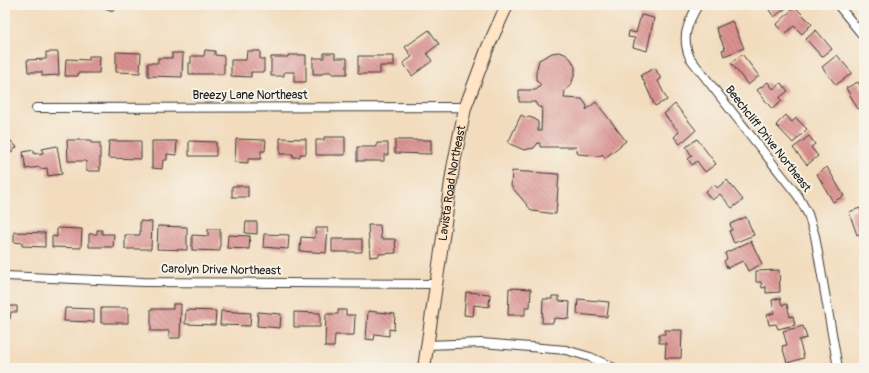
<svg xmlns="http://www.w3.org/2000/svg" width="869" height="373" viewBox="0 0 869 373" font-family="Pangolin,sans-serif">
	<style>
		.building { fill: url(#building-back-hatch) }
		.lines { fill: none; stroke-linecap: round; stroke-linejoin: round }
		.street-casing { stroke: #3c3934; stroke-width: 10 }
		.secondary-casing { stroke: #3c3934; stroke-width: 14 }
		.street { stroke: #fff; stroke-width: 8 }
		.secondary { stroke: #ffe4c6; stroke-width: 12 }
		.labels { text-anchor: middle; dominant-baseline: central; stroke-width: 4; stroke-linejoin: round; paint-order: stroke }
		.street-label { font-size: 12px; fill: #1c1c1c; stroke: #f7f3e8 }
	</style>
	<defs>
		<pattern id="building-back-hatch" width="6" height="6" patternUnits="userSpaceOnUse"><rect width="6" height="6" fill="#db9291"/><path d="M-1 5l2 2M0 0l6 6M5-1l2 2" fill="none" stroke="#b17676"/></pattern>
	</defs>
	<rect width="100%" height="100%" fill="#f7f3e8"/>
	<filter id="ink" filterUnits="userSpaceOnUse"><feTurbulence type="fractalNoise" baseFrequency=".025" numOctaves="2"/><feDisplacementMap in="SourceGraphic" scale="8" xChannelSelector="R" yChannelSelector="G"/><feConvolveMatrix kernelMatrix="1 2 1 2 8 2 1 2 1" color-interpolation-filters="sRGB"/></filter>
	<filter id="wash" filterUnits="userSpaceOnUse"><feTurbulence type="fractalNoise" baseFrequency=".012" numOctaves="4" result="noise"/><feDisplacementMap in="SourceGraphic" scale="16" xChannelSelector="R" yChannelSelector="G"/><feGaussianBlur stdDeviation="0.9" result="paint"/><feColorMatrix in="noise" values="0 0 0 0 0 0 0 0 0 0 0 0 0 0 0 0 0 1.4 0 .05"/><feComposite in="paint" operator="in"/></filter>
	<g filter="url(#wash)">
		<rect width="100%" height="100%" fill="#f2dcbd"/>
		<g id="blocks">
			<path class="building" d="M97,5H115L113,11Z
				M772,5H790L774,17L769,10L774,7Z
				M795,7L812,24L802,34L794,26L785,34L776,25Z
				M641,15L654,18L647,51L633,47L635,38L628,37L629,31L636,33Z
				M732,21L744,48L724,56L722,50L725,49L716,28Z
				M429,30L439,44L427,53L432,61L412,76L403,63L412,57L405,47Z
				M816,30L832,49L822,57L806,39Z
				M205,50L215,51V55L224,56V74H189V63H191V56H204Z
				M247,51H260V59H264V72H251V77L231,76V60H246Z
				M46,52H58L59,75L42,76V72H28L27,60L46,59Z
				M116,52L141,53L140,73L116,72Z
				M559,52L565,54L571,59L575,67V73L571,85L565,90L564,98L582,99L587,106L586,110L596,102L626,141L605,158L602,154L600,156L578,154L576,147H540V143H538L534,148L524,150L508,143L521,115L527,118L529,117L535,119L538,122V131H541L542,107H538L535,102H519V90H536L541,85L536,80V73L539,60L552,53Z
				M172,53H183L182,77L148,76V63H158V58H172Z
				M324,53H335V58H347V74H332V72H323V74H313V58H324Z
				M742,54L759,76L748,85L731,63Z
				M288,55H306V82H294V72H284V76H271V57H288Z
				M837,55L852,73L836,85L822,67Z
				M89,56H100L99,73H78V76H65L66,59L89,60Z
				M358,56H394V66H380V74H358Z
				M655,68L661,79L658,81L667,100L655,106L641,75Z
				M768,82L773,89L781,83L788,91L779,98L782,101L772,109L757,90Z
				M858,82L864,93V105L858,109L846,88Z
				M675,104L696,130L680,144L674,137L679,132L664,114Z
				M786,115L792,122L796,118L807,129L793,143L776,125Z
				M5,135L17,147L6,157L5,156Z
				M809,136L815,144L811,147L818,156L807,165L793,148Z
				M324,137H345V155H316V140H324Z
				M280,138L306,139V154H300V157H293V154H280Z
				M236,139L266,140L265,151H261V159H248V163L235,162Z
				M697,139L716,164L705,172L697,161L692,165L688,159L692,156L686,147Z
				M67,140H91V143H100V171H86V161H68Z
				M395,140H431V154L395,153Z
				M109,141H141V159L108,158Z
				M152,141H177L176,155L167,154V160H163L162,169L152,168Z
				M189,141L216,142V156H189Z
				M377,143H388V155H384V161H357V147H377Z
				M57,146L62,174L48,176L47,168L40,169V167L26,169L23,152L34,150V154L43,153L42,149Z
				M827,167L844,196L833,202L817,174Z
				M512,171L559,174L556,214L532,211L511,186Z
				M727,180L743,200L732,208L720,194L712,200L705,192L714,184L717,188Z
				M232,186H248V197H232Z
				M860,208L864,221V232L857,235L849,212Z
				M746,217L754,235L734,243L729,231L732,230L730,224Z
				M140,221L152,222L151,249H125V235H140Z
				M246,222H257V234L245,233Z
				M368,225H380L381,239H395L396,253L379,254V256L370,257Z
				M158,226L187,227V250L157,249Z
				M57,228L82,229L81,248L52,247V236L57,237Z
				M316,228H328L326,253L300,251L301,237L315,238Z
				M208,229H220V251L192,250V235L208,236Z
				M97,230H102V234H114L113,247H89V234H97Z
				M14,232L45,233V247L22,246V243L14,242Z
				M264,234L289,235L288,249L263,247Z
				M228,235L250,236L249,249L227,248Z
				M332,239H362V252H332Z
				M751,241L762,264L748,271L743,261L727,268L724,261L727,259L725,253Z
				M779,270L780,292L766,293V287L762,288L761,282H756V271Z
				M509,288L531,289L530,307H525V315H508Z
				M466,292L490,294L489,307L474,305L473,316L464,315Z
				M552,296H559V301L570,302L569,319L554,318L553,323H542L543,299H552Z
				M780,298L782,305L787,304L790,317L793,316L795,325L778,329L776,324L769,325L767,315L774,313L772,300Z
				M578,299L609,302L607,317L577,314Z
				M173,304H181L180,338H169V331H151V309H173Z
				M5,306H17V312H11L10,319H5Z
				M65,308L94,309V322L64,321Z
				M101,308H128V323H101Z
				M186,310L216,311L215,325L185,324Z
				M338,310H346V315H355L354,335H335L334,347H325L326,314H338Z
				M221,311L251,313L250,326L220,325Z
				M368,311L395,314L394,330L389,329V336L375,334L374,340L366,339Z
				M258,312L281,314L280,328L257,326Z
				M294,312L320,313V327H294Z
				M803,326L807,338L799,340L804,358L787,363L782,346L787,345L783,331Z
				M665,330H682L681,358H665L666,343H659V334H665Z"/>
		</g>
	</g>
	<g filter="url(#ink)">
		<use href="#blocks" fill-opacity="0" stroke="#3c3934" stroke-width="1"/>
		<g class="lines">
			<defs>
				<path id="street" d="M698,5C687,24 681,38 690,58L798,196L808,214L815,236L838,368
					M838,5L864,37
					M36,108L458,107L465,108
					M5,276L143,282L436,284
					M427,345L482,343L566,350L590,357L614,368"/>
				<g id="secondary">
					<path id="s1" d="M424,368L453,168L465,108L488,47L507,5"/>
				</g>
			</defs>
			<use href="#street" class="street-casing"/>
			<use href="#secondary" class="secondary-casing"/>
			<use href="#street" class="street"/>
			<use href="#secondary" class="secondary"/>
		</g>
	</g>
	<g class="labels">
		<g class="street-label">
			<text x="250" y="95">Breezy Lane Northeast</text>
			<text transform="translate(768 139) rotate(52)">Beechcliff Drive Northeast</text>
			<text stroke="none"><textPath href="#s1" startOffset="187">Lavista Road Northeast</textPath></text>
			<text transform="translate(221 270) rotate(1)">Carolyn Drive Northeast</text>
		</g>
	</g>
	<rect width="869" height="373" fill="none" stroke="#f7f3e8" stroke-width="20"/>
</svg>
